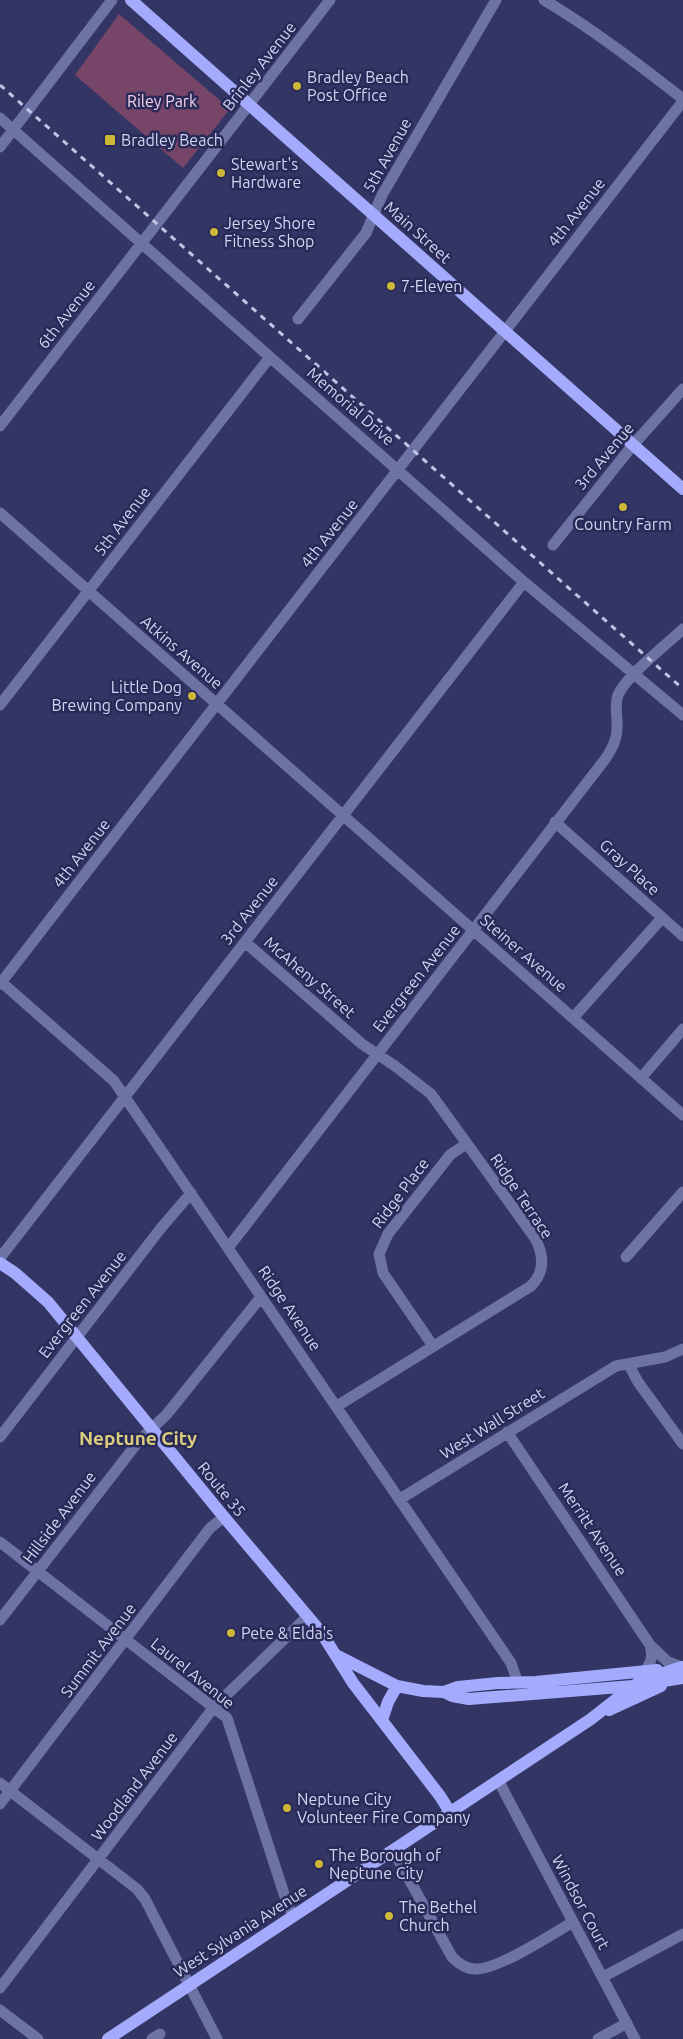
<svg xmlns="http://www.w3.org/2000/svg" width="683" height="2039" viewBox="0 0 683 2039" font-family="Ubuntu,sans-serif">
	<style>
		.green { fill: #774568 }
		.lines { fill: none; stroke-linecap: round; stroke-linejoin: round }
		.minor { stroke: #6e73a5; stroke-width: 11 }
		.major { stroke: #a4abfd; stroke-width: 12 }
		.rail { stroke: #c1c5e4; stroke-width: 3; stroke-dasharray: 6 6; stroke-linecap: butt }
		.poi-dot { fill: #ceb838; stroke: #292a58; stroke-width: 2 }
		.labels { text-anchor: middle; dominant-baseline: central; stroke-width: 5; stroke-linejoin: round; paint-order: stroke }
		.street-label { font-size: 16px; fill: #d1d5f2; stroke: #292a58 }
		.poi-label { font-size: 16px; fill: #d1d5f2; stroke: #292a58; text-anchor: start }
		.park-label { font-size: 16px; fill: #f9d1eb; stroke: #292a58 }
		.quarter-label { font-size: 19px; font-weight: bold; fill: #dacd7e; stroke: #292a58 }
	</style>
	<rect width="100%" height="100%" fill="#333564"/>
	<path class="green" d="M119,14L230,109L183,168L75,75Z"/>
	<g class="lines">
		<path class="minor" d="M544,0C593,29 638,64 683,99
			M0,118L524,582L683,715
			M0,147L112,0
			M298,319L366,233L382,195L496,0
			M0,426L330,0
			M0,513L683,1115
			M553,545L633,445L683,389
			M0,705L270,357
			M555,822L683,936
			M245,942L362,1044L395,1066L431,1094L535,1238C544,1255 545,1272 531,1286L337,1406
			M0,981L114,1081L511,1663L518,1683
			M0,984L683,101
			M573,1018L662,918
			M641,1078L683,1029
			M228,1248L606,758C612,749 617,740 617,729C618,718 614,706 618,695C626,676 667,644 683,629
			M626,1257L683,1192
			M0,1258L524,582
			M433,1346L383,1273L379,1254L388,1234L450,1155L466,1144
			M629,1365L638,1382L683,1444
			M507,1432L650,1645L668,1662L682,1667
			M0,1437L161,1228L191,1193
			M400,1499L616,1366L665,1357L683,1349
			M0,1542L227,1718L286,1900L293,1916
			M0,1620L138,1442L167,1414L261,1297
			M644,1672C652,1662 653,1656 650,1645
			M498,1780L635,2039
			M0,1783L137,1889L145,1899L217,2039
			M0,1804L210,1528L224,1517
			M393,1850L452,1957C458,1963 466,1969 475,1969C498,1970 552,1934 573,1922
			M603,1977L683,1934
			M0,1988L214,1707L308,1616
			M0,2010L38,2039
			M152,2039L160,2034
			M598,2039L627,2023"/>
		<path class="major" d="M131,0L683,489
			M0,1263L15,1273L48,1302L224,1517L321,1632L353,1683L440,1796L450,1812
			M338,1656L397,1686L423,1691L444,1692L458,1687L498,1683L536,1682L657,1670
			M444,1692L452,1696L469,1699L633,1686L683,1678
			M609,1710L661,1686
			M382,1720L388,1702L397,1686
			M108,2039L591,1719L633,1686L648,1678L682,1667"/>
		<path class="rail" d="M0,85L683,689"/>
	</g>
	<g class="poi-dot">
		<circle cx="297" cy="86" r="5"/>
		<rect x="104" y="134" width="12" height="12" rx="2.5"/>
		<circle cx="221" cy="173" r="5"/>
		<circle cx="214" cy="232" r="5"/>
		<circle cx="391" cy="286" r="5"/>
		<circle cx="623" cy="507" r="5"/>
		<circle cx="192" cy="696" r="5"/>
		<circle cx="231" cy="1633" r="5"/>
		<circle cx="287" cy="1808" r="5"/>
		<circle cx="319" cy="1864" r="5"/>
		<circle cx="389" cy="1916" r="5"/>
	</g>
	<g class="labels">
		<g class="street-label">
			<text transform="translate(259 66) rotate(-52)">Brinley Avenue</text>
			<text transform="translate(387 155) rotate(-61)">5th Avenue</text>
			<text transform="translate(576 212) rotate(-52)">4th Avenue</text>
			<text transform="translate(418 232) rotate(42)">Main Street</text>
			<text transform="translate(66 314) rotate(-52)">6th Avenue</text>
			<text transform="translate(351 406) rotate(41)">Memorial Drive</text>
			<text transform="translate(604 456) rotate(-50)">3rd Avenue</text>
			<text transform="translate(122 521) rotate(-53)">5th Avenue</text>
			<text transform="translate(329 533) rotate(-52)">4th Avenue</text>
			<text transform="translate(182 652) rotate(41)">Atkins Avenue</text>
			<text transform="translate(81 853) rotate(-52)">4th Avenue</text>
			<text transform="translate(630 867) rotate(42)">Gray Place</text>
			<text transform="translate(249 910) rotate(-52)">3rd Avenue</text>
			<text transform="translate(524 953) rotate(41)">Steiner Avenue</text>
			<text transform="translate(310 977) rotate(41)">McAheny Street</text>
			<text transform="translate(416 978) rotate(-52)">Evergreen Avenue</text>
			<text transform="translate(400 1193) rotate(-53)">Ridge Place</text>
			<text transform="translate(522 1196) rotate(56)">Ridge Terrace</text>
			<text transform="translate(82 1304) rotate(-52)">Evergreen Avenue</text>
			<text transform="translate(290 1308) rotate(56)">Ridge Avenue</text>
			<text transform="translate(492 1423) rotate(-32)">West Wall Street</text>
			<text transform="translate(222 1489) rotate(51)">Route 35</text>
			<text transform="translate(59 1517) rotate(-53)">Hillside Avenue</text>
			<text transform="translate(593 1529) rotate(56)">Merritt Avenue</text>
			<text transform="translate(98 1650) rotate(-53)">Summit Avenue</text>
			<text transform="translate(193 1673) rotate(39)">Laurel Avenue</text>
			<text transform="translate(134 1786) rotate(-53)">Woodland Avenue</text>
			<text transform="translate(581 1902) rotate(62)">Windsor Court</text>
			<text transform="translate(240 1931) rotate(-33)">West Sylvania Avenue</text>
		</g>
		<g class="poi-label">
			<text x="307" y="77">Bradley Beach<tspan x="307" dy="18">Post Office</tspan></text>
			<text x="121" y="140">Bradley Beach</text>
			<text x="231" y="164">Stewart's<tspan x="231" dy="18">Hardware</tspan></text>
			<text x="224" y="223">Jersey Shore<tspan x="224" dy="18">Fitness Shop</tspan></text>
			<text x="401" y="286">7-Eleven</text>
			<text x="623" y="524" text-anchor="middle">Country Farm</text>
			<text x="182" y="687" text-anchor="end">Little Dog<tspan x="182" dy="18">Brewing Company</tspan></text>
			<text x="241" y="1633">Pete &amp; Elda's</text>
			<text x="297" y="1799">Neptune City<tspan x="297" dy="18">Volunteer Fire Company</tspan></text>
			<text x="329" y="1855">The Borough of<tspan x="329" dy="18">Neptune City</tspan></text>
			<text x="399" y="1907">The Bethel<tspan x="399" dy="18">Church</tspan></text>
		</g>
		<g class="park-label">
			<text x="162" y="101">Riley Park</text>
		</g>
		<g class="quarter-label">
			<text x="138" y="1438">Neptune City</text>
		</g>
	</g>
</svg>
